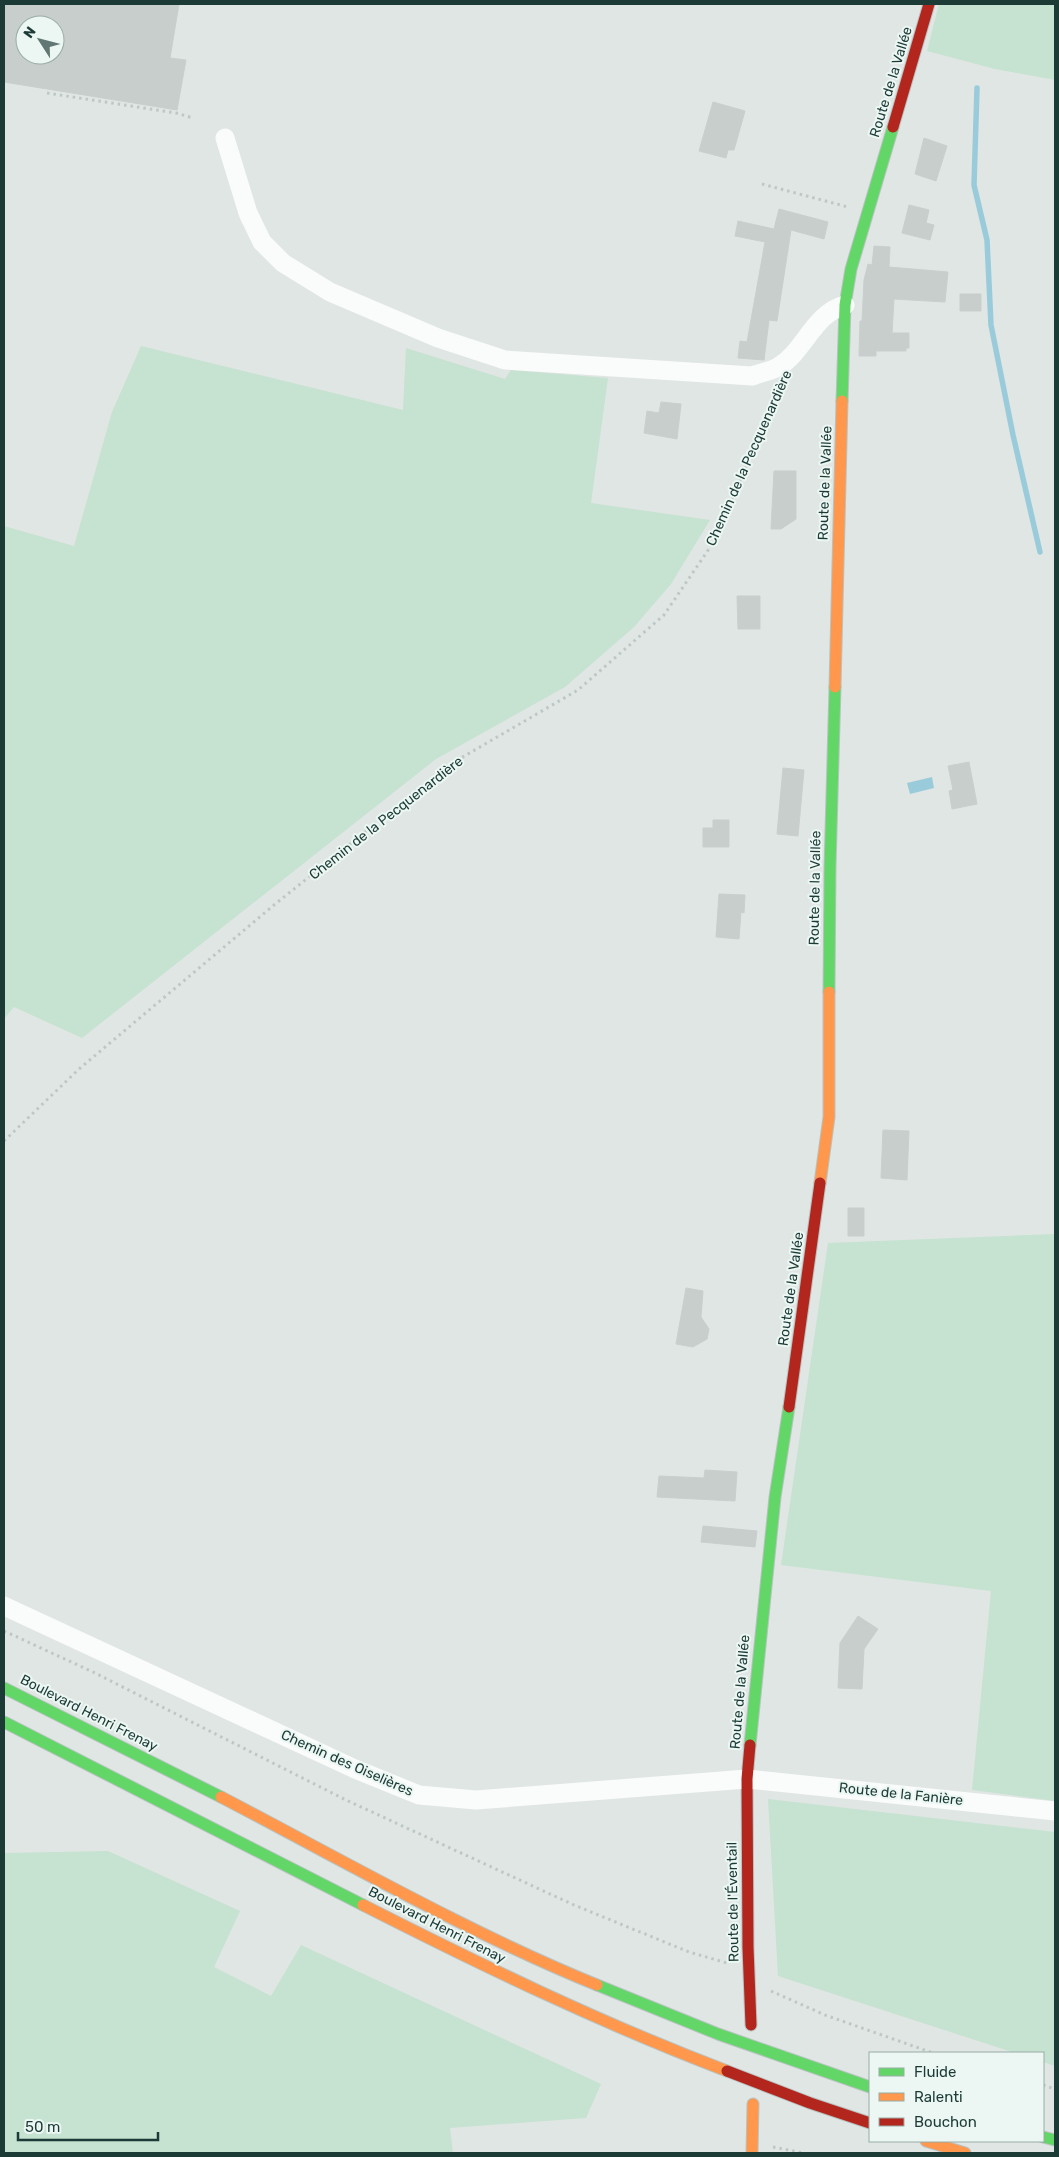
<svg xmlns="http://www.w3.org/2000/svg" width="1059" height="2157" viewBox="0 0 1059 2157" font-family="Rubik,sans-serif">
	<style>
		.green { fill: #c6e2d1 }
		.water { fill: #9acbdb }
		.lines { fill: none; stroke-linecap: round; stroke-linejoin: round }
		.stream { stroke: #9acbdb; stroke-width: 5.5 }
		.building { fill: #c7cecb; stroke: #c8cfcd; fill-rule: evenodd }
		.fast-casing { stroke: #b8c3c1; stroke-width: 13 }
		.slow-casing { stroke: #b8c3c1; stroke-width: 13 }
		.jam-casing { stroke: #b8c3c1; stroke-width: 13 }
		.path { stroke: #bdc8c6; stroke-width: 3; stroke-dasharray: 2.5 4; stroke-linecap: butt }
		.street { stroke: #fafbfb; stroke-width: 19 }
		.fast { stroke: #63d668; stroke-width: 11 }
		.slow { stroke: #ff974d; stroke-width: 11 }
		.jam { stroke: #b3261e; stroke-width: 11 }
		.labels { text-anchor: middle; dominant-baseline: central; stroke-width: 4; stroke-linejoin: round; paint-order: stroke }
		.street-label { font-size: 14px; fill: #1c3b36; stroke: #ecf7f3 }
	</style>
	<rect width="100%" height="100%" fill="#e0e6e4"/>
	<path class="green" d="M939,4H1055V80L995,69L927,51Z
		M141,346L403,410L406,348L505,379L511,370L608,378L591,503L710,520L671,584L634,627L565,687L436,759L82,1038L14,1007L4,1019V526L74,546L112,412Z
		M1055,1234V1801L972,1790L991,1591L781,1565L828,1243Z
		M768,1799L1055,1832V2066L1043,2062V2053H1015L778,1976Z
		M108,1851L240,1911L214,1967L271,1996L301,1945L601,2084L586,2118L450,2128L453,2153H4V1853Z"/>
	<path class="water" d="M932,777L934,788L910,794L907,783Z"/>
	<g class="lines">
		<path class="stream" d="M977,88L974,185L987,240L991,325L1013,435L1040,552"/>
	</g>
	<path class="building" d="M4,4H179L170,58L186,60L177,110L4,82ZM25,25H55V55H25Z
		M713,102L745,111L734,150H728L726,158L699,151Z
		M924,138L947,146L936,181L915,174Z
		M909,205L929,210L926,223L934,225L930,240L902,233Z
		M779,209L828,222L824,239L791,230L777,321L769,320L764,360L738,358L740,341L747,342L765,242L735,236L738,221L774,229Z
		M874,246L890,247L889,267L948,272L945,302L894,299L892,333H909V348H906V351H876V356H859L860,321H862L864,280L868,264L872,265Z
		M960,294H981V311H960Z
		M661,402L681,404L677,439L644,433L647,411L659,413Z
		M774,471H796V519L781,529H771Z
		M737,596H760V629H738Z
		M969,762L977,804L952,809L949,791L953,790L948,766Z
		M783,768L804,770L798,836L777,834Z
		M713,820H729V847H703V828H713Z
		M719,894L745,895L744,913L741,912L739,939L716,937Z
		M883,1130L909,1131L907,1180L881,1178Z
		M848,1208H864V1236H848Z
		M686,1288L703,1291L701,1317L709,1329L707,1339L693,1347L676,1344Z
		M705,1470L737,1472L735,1501L657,1497L659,1476L704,1478Z
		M703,1526L757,1531L755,1547L701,1542Z
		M858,1616L878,1629L864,1649L862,1689L838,1688L840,1643Z"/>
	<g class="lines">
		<defs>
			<path id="fast" d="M842,401L845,305L851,269L893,127
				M829,992L830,867L835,687
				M4,1688L221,1797
				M4,1722L363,1905
				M750,1745L775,1497L789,1407
				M597,1985L718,2034L870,2087
				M1043,2137L1055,2140"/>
			<path id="slow" d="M835,687L842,401
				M820,1183L829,1117V992
				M221,1797C344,1861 469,1933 597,1985
				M363,1905C483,1966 601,2023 727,2071
				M926,2141L965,2153
				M752,2153L753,2104"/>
			<path id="jam" d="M893,127L929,4
				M789,1407L820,1183
				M750,1745L747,1779L748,1947L751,2025
				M727,2071L810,2103L870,2123"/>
		</defs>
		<use href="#fast" class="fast-casing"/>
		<use href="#slow" class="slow-casing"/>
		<use href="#jam" class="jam-casing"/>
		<path class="path" d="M47,93L176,113L193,118
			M762,184L848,207
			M4,1141L79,1069L274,905L449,765L578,690L664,615L713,543L781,386
			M4,1631L93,1672L346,1800L574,1905L689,1952L727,1963
			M771,1991L825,2015L933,2053
			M1043,2085L1055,2089
			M773,2147L804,2153"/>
		<path class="street" d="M225,138L248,213L262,242L283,263L330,292L438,338L505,360L752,376C760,373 771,371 778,367C805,351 813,314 845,305
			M4,1606L355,1769L419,1795L476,1800L747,1779L1055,1811"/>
		<use href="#fast" class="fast"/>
		<use href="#slow" class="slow"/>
		<use href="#jam" class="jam"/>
	</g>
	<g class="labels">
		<g class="street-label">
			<text transform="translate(891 82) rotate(-73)">Route de la Vallée</text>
			<text transform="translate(749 458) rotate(-66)">Chemin de la Pecquenardière</text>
			<text transform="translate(825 483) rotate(-88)">Route de la Vallée</text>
			<text transform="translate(386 818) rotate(-38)">Chemin de la Pecquenardière</text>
			<text transform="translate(815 888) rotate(-89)">Route de la Vallée</text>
			<text transform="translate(791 1289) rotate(-82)">Route de la Vallée</text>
			<text transform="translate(740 1692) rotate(-85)">Route de la Vallée</text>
			<text transform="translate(89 1713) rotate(27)">Boulevard Henri Frenay</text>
			<text transform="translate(347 1763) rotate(24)">Chemin des Oiselières</text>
			<text transform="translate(901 1794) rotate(6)">Route de la Fanière</text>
			<text transform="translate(733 1902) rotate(-91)">Route de l'Éventail</text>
			<text transform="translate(437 1925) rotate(27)">Boulevard Henri Frenay</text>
		</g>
	</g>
	<rect width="1059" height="2157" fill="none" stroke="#1c3b36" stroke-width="10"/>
	<rect x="869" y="2052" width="175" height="90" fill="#ecf7f3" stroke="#99aca7"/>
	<rect x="879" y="2068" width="25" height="8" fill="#63d668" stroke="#99aca7"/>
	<text x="914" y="2077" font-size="15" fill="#1c3b36">Fluide</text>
	<rect x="879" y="2093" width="25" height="8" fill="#ff974d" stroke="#99aca7"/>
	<text x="914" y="2102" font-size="15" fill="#1c3b36">Ralenti</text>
	<rect x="879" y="2118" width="25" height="8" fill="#b3261e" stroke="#99aca7"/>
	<text x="914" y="2127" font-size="15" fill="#1c3b36">Bouchon</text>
	<g transform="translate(40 40) rotate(306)"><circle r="24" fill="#ecf7f3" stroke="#99aca7"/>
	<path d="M0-4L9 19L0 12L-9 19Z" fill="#617773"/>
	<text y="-8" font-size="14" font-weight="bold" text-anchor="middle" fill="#1c3b36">N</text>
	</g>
	<path d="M18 2132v8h140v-8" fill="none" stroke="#1c3b36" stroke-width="2.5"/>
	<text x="25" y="2132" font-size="15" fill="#1c3b36" stroke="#ecf7f3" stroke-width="4" paint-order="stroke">50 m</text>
</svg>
